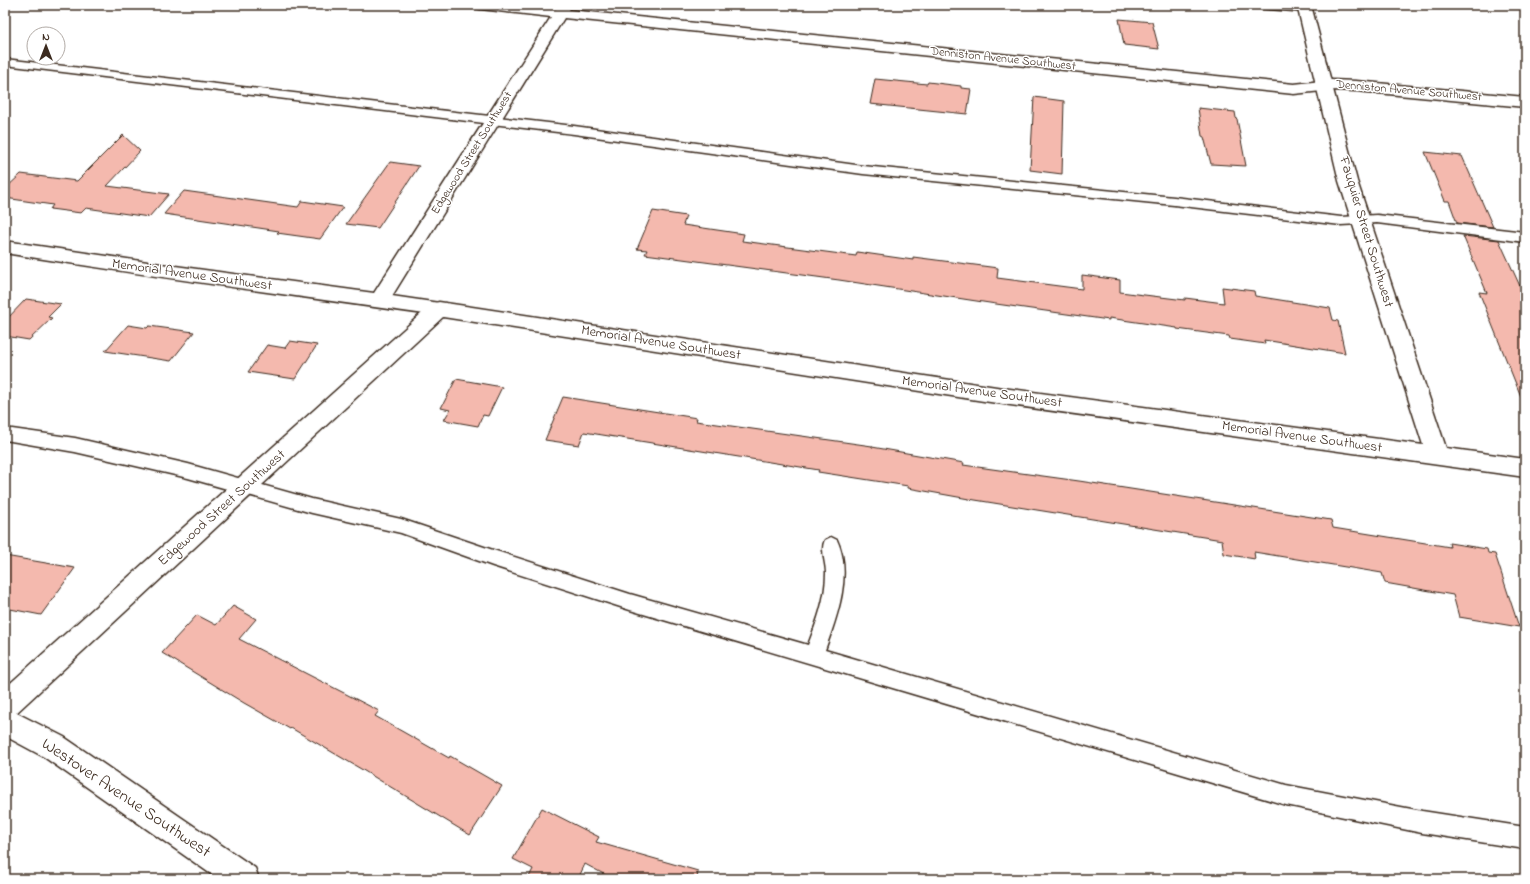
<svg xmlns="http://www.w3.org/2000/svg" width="1530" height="884" viewBox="0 0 1530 884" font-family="'Indie Flower',sans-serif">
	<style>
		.building { fill: #f4b9ae; stroke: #3b2a1e }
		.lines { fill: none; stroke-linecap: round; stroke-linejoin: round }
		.lane-casing { stroke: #3b2a1e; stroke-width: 3 }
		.street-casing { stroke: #3b2a1e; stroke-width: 3 }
		.secondary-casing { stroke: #3b2a1e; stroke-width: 3 }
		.lane { fill: #fff; fill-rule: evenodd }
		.street { fill: #fff; fill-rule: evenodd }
		.secondary { fill: #fff; fill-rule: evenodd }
		.labels { text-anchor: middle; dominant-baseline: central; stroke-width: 3; stroke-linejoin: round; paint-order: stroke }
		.far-street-label { font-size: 12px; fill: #3b2a1e; stroke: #fff }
		.street-label { font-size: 14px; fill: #3b2a1e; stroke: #fff }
		.near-street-label { font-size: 17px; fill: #3b2a1e; stroke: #fff }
	</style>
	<rect width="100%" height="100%" fill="#fff"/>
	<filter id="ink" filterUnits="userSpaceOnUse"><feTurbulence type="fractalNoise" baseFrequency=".025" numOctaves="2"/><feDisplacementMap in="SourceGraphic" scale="8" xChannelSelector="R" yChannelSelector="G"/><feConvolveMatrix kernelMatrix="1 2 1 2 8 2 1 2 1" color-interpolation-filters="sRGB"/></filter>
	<g filter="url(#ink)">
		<path class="building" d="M1119,19L1152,22L1159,49L1124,45Z
			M875,79L927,84L928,82L961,86V88L971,89L967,114L870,104Z
			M1034,97L1064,101L1062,174L1030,170Z
			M1198,108L1235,112L1236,118L1237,119L1246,166L1211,164L1204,137L1202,136Z
			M123,135L140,151L107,186L169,194L149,217L86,208L81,213L50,209L53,205L5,198V189L21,174L77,181Z
			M1425,152L1462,156L1493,227L1457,223L1449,201H1445Z
			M390,162L419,166L378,228L346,224Z
			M184,191L298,207L302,201L343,207L320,239L277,233L279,231L164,214Z
			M653,211L686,216L683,225L744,234L742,241L856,256L857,252L913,260V257L998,268L997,278L1082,289V275L1120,280V292L1185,300V298L1224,303L1222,287L1254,291L1255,296L1330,308L1333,320L1338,321L1345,353L1264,340L1265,344L1230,339L1229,336L1177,329V328L1109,318V320L996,304L839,280L645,254L647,250L637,249Z
			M1463,236L1499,240L1525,297V404H1524L1479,292L1487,293Z
			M26,299L61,304L48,317L52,318L29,340L5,336V321Z
			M128,325L147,328L149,326L194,332L171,361L105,351Z
			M290,341L317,345L295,379L248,372L267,345L285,348Z
			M456,379L502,387L488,416L483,415L478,426L444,420L450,410L441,408Z
			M563,397L697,418L696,421L872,446V447L964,463L963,465L1079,481L1331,520L1333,528L1450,547L1449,543L1487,549L1488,553L1495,554L1519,627L1459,617L1453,595L1385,583L1382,573L1254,552L1255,559L1224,554L1222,540L969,499L908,488V486L818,472L819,470L584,432L579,445L545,440Z
			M5,556L46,563L75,568L41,615L5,608Z
			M233,606L256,619L239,639L379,711L375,716L449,758L450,756L502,786L470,835L361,769L291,728L290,729L244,703L162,653L197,615L216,625Z
			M542,808L599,837L596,842L698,871L697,879H613L585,864L578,879H528L533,869L513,859Z"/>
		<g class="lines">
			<defs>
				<path id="lane" d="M1251,5C1262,5 1304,2 1310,9L1305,12L1256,8Z
					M5,59L574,126L863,166L1174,197L1341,217L1377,215L1525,232V242L1377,223L1341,225L1174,205L863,174L574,134L5,65Z
					M5,428L75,438L188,464L312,499L401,519L493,550L630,594L808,645C817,622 826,598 826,573C826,562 820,550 825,540L831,537L837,540C853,574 837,617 825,650L1286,785L1422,811L1525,827V849L1422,833L1286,805L630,610L493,566L401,533L312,513L188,478L75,452L5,440Z"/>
				<path id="street" d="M473,5H521L556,9L558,5H572L569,10L1294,84L1331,80L1356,81L1525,97V107L1356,91L1331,90L1294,94L564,18L392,296L446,304L449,309L446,314L439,316C294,296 149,276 5,253V241L168,265L374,293L551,17L480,9L475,8Z
					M5,707L64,737L255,868L259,879H218L44,757L5,736Z"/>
				<path id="secondary" d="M1297,5H1311L1357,181L1446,448L1525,459V477L1003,404L443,317L14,715L5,719V688L432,304L439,302L1003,388L1423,445L1339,181Z"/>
			</defs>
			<use href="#lane" class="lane-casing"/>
			<use href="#street" class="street-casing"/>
			<use href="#secondary" class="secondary-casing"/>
			<use href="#lane" class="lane"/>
			<use href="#street" class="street"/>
			<use href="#secondary" class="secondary"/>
		</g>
	</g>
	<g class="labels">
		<g class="far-street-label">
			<text transform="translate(1003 59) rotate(6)">Denniston Avenue Southwest</text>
			<text transform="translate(1409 91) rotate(5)">Denniston Avenue Southwest</text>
			<text transform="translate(472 153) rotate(-58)">Edgewood Street Southwest</text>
		</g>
		<g class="street-label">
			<text transform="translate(1366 232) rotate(73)">Fauquier Street Southwest</text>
			<text transform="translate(192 275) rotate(8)">Memorial Avenue Southwest</text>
			<text transform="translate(661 343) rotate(9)">Memorial Avenue Southwest</text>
			<text transform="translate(982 392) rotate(8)">Memorial Avenue Southwest</text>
			<text transform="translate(1302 437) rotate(8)">Memorial Avenue Southwest</text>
			<text transform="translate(222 508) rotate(-42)">Edgewood Street Southwest</text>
		</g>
		<g class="near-street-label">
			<text transform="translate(126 798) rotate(34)">Westover Avenue Southwest</text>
		</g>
	</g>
	<rect width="1530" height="884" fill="none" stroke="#fff" stroke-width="20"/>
	<rect x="10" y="10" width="1510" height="864" fill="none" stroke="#3b2a1e" stroke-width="1.5" filter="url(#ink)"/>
	<g transform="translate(46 46)"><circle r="19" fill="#ffffff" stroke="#b1aaa5"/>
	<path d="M0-3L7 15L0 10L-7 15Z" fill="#3b2a1e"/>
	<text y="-6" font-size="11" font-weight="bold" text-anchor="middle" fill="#3b2a1e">N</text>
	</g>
</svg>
